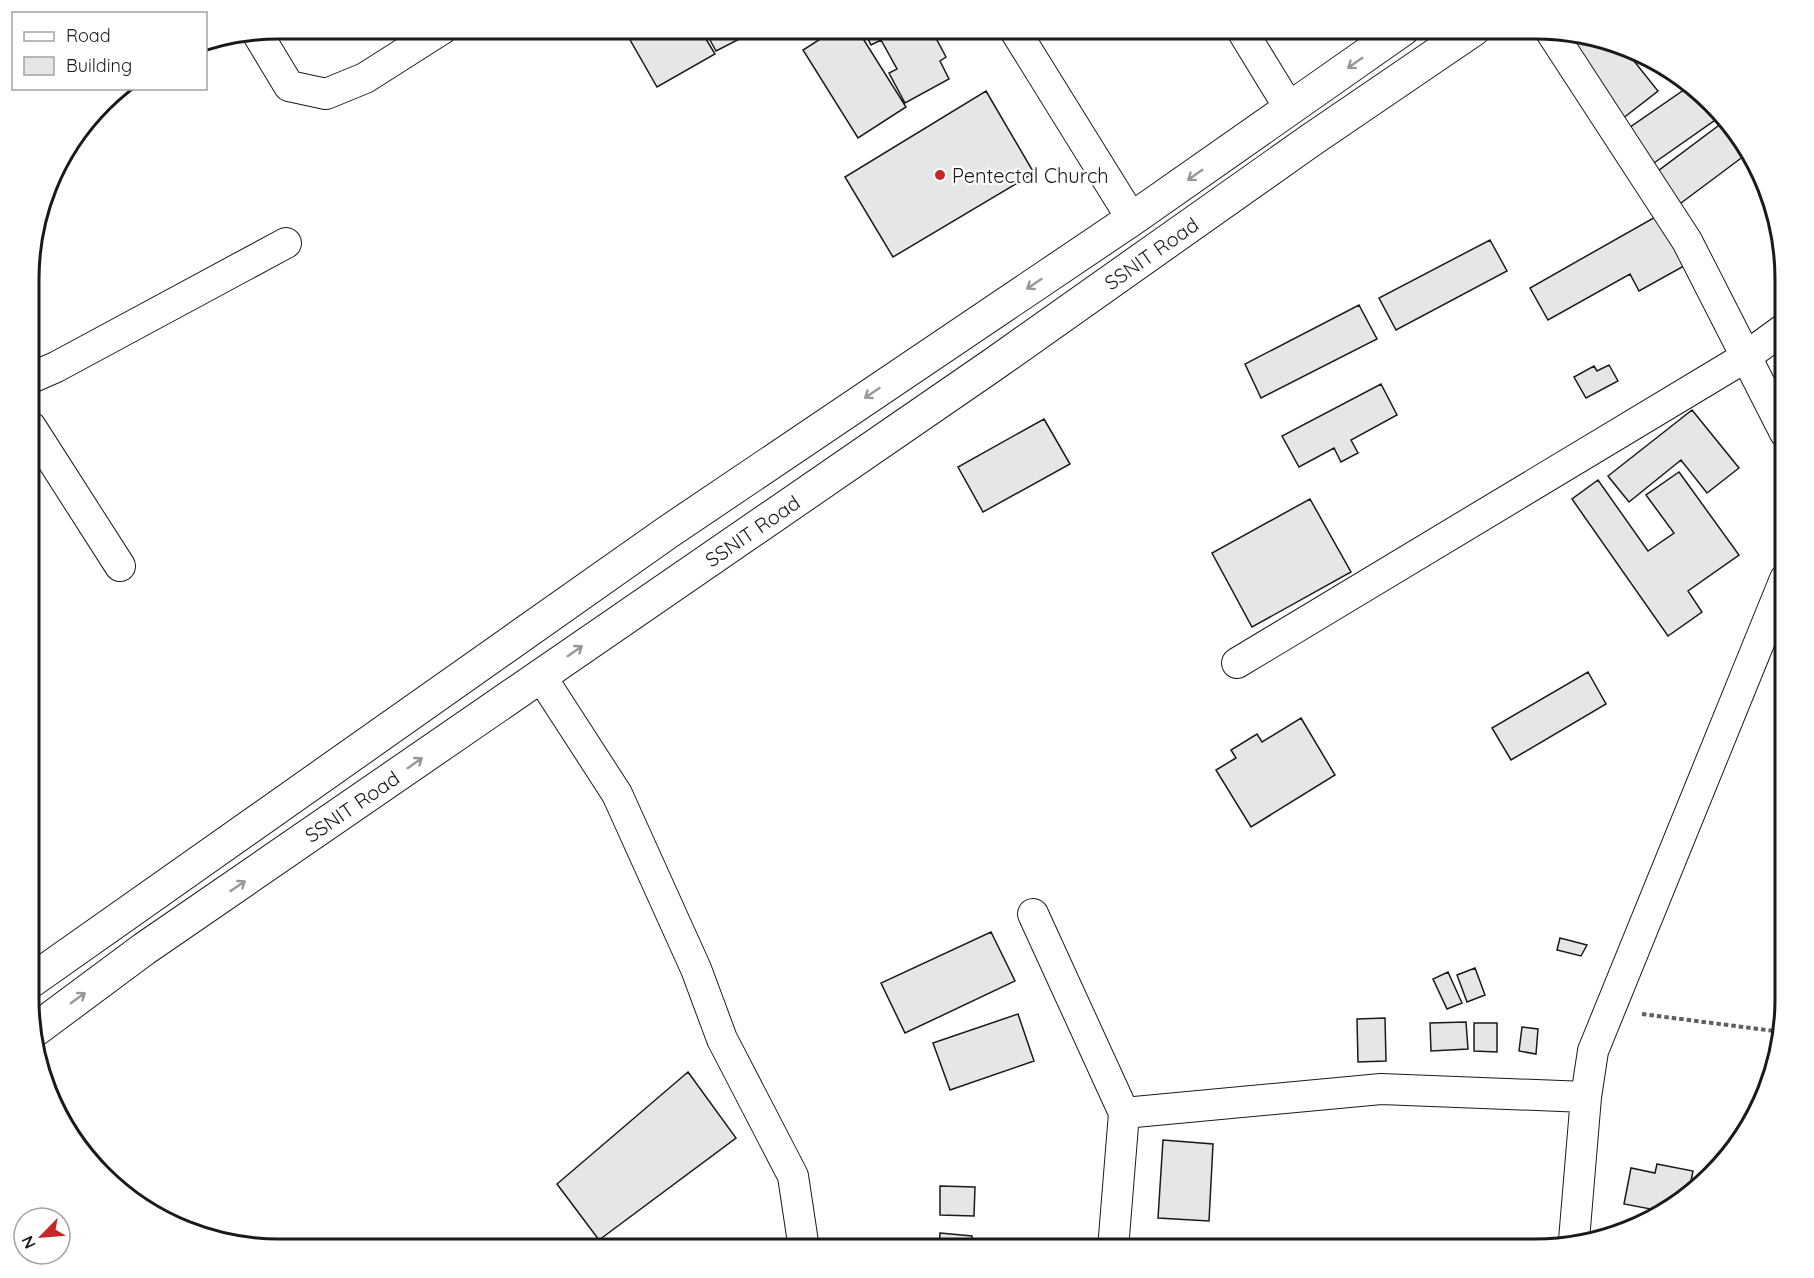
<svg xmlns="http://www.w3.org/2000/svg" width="1814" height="1278" viewBox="0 0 1814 1278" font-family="Quicksand,sans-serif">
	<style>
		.building { fill: #e6e6e6; stroke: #1a1a1a; stroke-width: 1.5 }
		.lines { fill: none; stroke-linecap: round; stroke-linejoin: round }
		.street-casing { stroke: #1a1a1a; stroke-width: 32 }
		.secondary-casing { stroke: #1a1a1a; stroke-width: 35 }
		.path { stroke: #5f5f5f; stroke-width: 4; stroke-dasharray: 4.5 3; stroke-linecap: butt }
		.street { stroke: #fff; stroke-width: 30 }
		.secondary { stroke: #fff; stroke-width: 33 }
		.oneway { stroke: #989898 }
		.poi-dot { fill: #c62828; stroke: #fff; stroke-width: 2 }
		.labels { text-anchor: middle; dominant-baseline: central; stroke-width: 4.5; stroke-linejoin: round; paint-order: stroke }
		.poi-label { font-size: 20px; fill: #1a1a1a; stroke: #fff; text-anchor: start }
		.street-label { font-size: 20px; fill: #1a1a1a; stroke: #fff }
		.rim { fill: none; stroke: #1a1a1a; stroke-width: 3 }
	</style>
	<rect width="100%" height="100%" fill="#fff"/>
	<path class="building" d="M644,29H700L715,54L657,87L629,38Z
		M704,29H759L716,51Z
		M836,29H857L906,107L858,138L803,50Z
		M863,29H931L946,57L940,61L949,79L905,103L889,73L897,69L881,40L871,45Z
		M1582,36L1622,46L1658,91L1622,119L1567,49Z
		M1691,85L1718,118L1651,165L1626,130Z
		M986,91L1034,173L893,257L845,177Z
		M1722,123L1748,153L1677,206L1654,174Z
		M1657,216L1684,266L1639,291L1630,274L1548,320L1530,288Z
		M1490,240L1507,271L1396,330L1379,298Z
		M1359,305L1377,339L1261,398L1245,364Z
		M1609,365L1618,381L1586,398L1574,377L1594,366L1597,371Z
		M1381,384L1397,415L1351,440L1358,453L1341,462L1334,448L1299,467L1282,436Z
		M1692,410L1739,468L1707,493L1681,460L1629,502L1608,476Z
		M1044,419L1070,464L983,512L958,467Z
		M1679,472L1739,555L1688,591L1702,612L1668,636L1572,499L1598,480L1648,551L1674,533L1646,495Z
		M1310,499L1351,572L1252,627L1212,553Z
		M1588,672L1606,704L1511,760L1492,728Z
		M1301,718L1335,775L1251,827L1216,770L1236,758L1231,750L1257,734L1262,742Z
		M991,932L1015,981L905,1033L881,983Z
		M1560,938L1587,945L1581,956L1557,950Z
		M1475,968L1485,995L1467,1002L1457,975Z
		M1448,972L1462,1003L1447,1009L1433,979Z
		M1018,1014L1034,1061L950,1090L933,1043Z
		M1385,1018L1386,1061L1358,1062L1357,1019Z
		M1466,1022L1468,1049L1431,1051L1430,1023Z
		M1474,1023H1497V1052L1474,1051Z
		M1522,1027L1538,1029L1536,1054L1519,1051Z
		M688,1072L736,1138L599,1240L557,1184Z
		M1163,1140L1213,1144L1209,1221L1158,1218Z
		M1657,1164L1693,1171L1691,1181L1696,1182L1661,1211L1624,1204L1631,1168L1655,1173Z
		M940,1186L975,1187L974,1216L940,1215Z
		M940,1233L972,1236L971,1249H939Z"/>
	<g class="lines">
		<defs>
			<path id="street" d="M1014,29L1132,219
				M1241,29L1290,109
				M1549,29L1687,241L1785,433
				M257,33L289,86L326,94L365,78L442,29
				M31,378L56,367L286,243
				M31,427L120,566
				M1237,663L1744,358L1785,328
				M540,675L617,794L696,969L722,1039L793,1176L804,1249
				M1033,914L1124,1113
				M1574,1240L1586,1097L1593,1051L1785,579
				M1113,1249L1124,1113L1381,1089L1586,1097"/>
			<g id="secondary">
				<path d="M31,981L668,532L1132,219L1403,29"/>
				<path id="s1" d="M31,1033L144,949L994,364L1311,140L1474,29"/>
			</g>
		</defs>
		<use href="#street" class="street-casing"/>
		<use href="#secondary" class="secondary-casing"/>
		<path class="path" d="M1642,1014L1782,1032"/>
		<use href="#street" class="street"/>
		<use href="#secondary" class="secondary"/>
	</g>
	<defs><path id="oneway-shaft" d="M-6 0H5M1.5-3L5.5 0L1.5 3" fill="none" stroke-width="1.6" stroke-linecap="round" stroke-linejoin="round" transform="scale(1.5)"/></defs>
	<g class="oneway">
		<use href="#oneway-shaft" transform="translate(1355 63) rotate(145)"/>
		<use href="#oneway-shaft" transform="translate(1195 175) rotate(145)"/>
		<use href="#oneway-shaft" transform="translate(1034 284) rotate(146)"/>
		<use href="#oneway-shaft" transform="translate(872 393) rotate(146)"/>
		<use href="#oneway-shaft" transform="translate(575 651) rotate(-35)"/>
		<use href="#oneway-shaft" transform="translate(415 763) rotate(-35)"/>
		<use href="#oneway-shaft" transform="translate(238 886) rotate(-34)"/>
		<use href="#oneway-shaft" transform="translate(78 998) rotate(-36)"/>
	</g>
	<circle class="poi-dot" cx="940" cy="175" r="6"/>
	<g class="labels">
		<g class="poi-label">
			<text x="952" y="175">Pentectal Church</text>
		</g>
		<g class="street-label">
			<text stroke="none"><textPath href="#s1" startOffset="1365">SSNIT Road</textPath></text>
			<text stroke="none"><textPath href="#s1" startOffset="879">SSNIT Road</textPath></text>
			<text stroke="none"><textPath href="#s1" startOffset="393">SSNIT Road</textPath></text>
		</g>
	</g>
	<path d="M0 0H1814V1278H0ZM279 39H1535A240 240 0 0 1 1775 279V999A240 240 0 0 1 1535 1239H279A240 240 0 0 1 39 999V279A240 240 0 0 1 279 39Z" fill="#fff" fill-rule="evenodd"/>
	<path class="rim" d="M279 39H1535A240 240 0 0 1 1775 279V999A240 240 0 0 1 1535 1239H279A240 240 0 0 1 39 999V279A240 240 0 0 1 279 39Z"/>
	<rect x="12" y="12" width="195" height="78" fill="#ffffff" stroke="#a3a3a3" stroke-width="1.5"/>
	<rect x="24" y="32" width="30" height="9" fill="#ffffff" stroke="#a3a3a3" stroke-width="1.5"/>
	<text x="66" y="42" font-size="18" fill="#1a1a1a">Road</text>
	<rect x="24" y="57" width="30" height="18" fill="#e6e6e6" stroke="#a3a3a3" stroke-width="1.5"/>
	<text x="66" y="72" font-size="18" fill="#1a1a1a">Building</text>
	<g transform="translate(42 1236) rotate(245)"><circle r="28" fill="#ffffff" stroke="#a3a3a3" stroke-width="1.5"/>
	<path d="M0-4.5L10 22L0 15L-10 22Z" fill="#c62828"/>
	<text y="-9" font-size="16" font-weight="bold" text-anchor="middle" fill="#1a1a1a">N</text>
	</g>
</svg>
